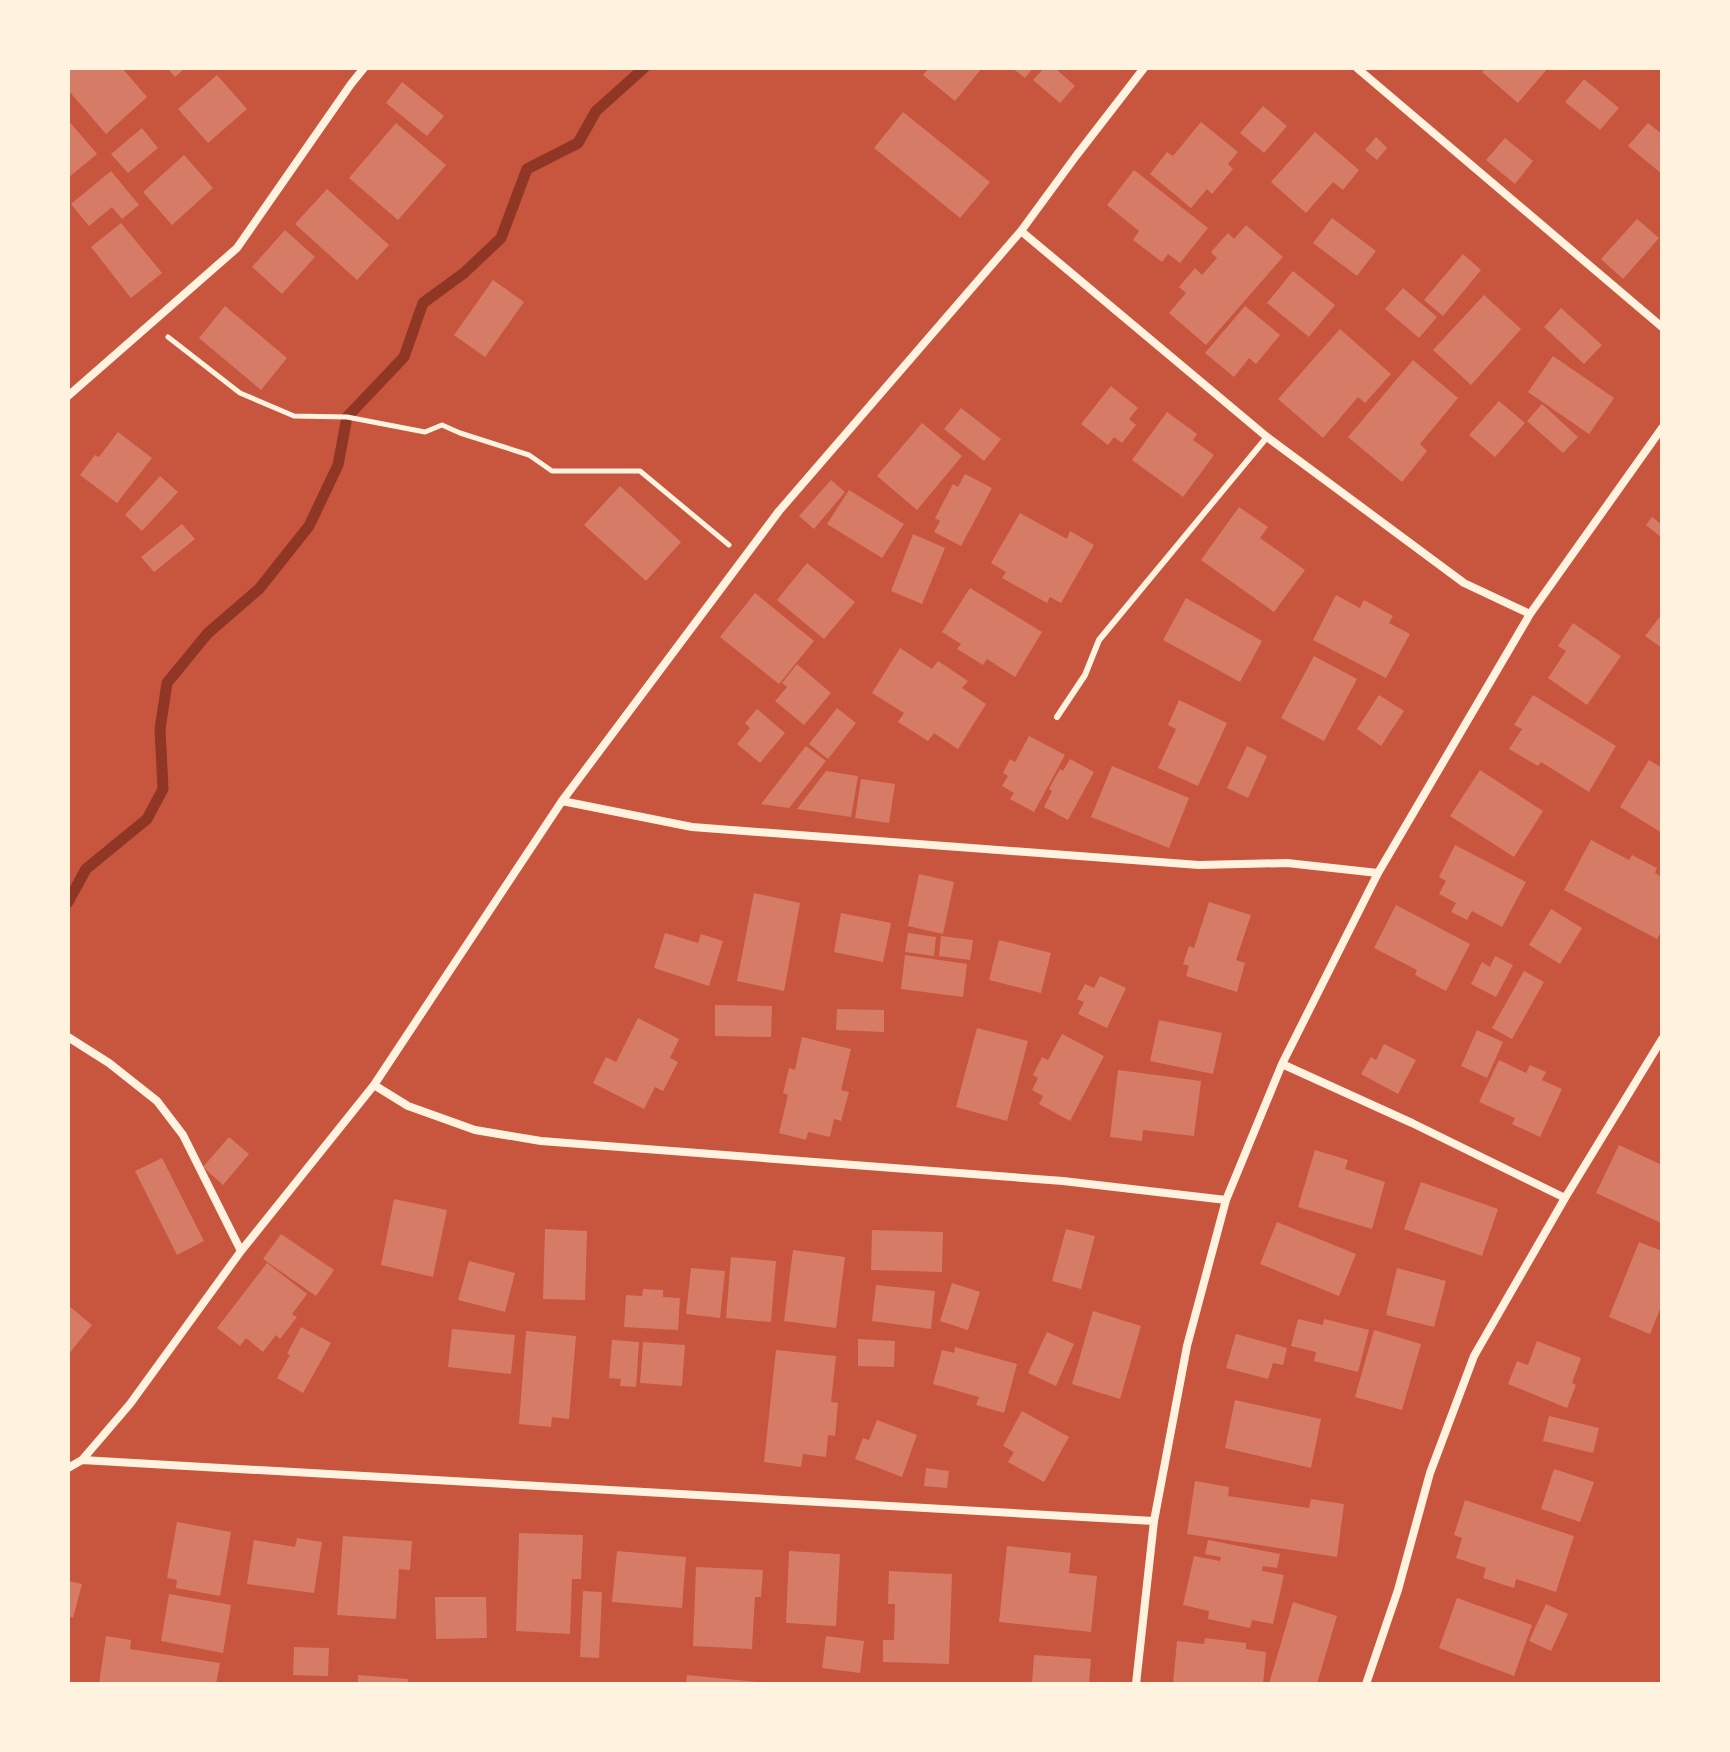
<svg xmlns="http://www.w3.org/2000/svg" width="1730" height="1752" viewBox="0 0 1730 1752" font-family="Inter,sans-serif">
	<style>
		.lines { fill: none; stroke-linecap: round; stroke-linejoin: round }
		.stream { stroke: #8f3625; stroke-width: 11 }
		.building { fill: #d67c66 }
		.path { stroke: #fff3e0; stroke-width: 5 }
		.service { stroke: #fff3e0; stroke-width: 6 }
		.minor { stroke: #fff3e0; stroke-width: 8 }
	</style>
	<rect width="100%" height="100%" fill="#c8553d"/>
	<g class="lines">
		<path class="stream" d="M68,902L86,869L147,819L163,789L160,729L167,683L208,633L259,589L309,526L338,465L347,417L404,357L423,303L464,273L501,238L527,169L578,143L596,111L644,68"/>
	</g>
	<path class="building" d="M72,68H122L147,97L106,134L68,90V71Z
		M167,68H185L175,77Z
		M929,68H982L955,101L923,75Z
		M1012,68H1033L1025,78Z
		M1044,68H1055L1075,86L1060,103L1033,80Z
		M1485,68H1548L1518,103L1482,72Z
		M217,75L247,109L208,143L178,109Z
		M1584,79L1619,108L1600,130L1565,102Z
		M402,82L444,116L427,136L386,103Z
		M1263,106L1287,126L1264,153L1240,133Z
		M903,112L990,182L960,218L874,148Z
		M68,120L97,154L68,178Z
		M1201,122L1238,152L1228,164L1233,169L1212,194L1207,189L1191,208L1150,174L1167,152L1173,156Z
		M396,123L446,165L398,220L349,178Z
		M1648,123L1662,134V174L1628,146Z
		M142,128L158,148L128,173L111,154Z
		M1315,132L1359,170L1343,190L1333,182L1306,213L1271,182Z
		M1376,137L1387,148L1377,160L1365,150Z
		M1505,138L1533,161L1515,184L1486,160Z
		M184,155L213,188L172,225L143,192Z
		M1134,170L1208,228L1180,263L1168,254L1162,262L1133,240L1139,231L1107,205Z
		M111,171L139,205L122,219L112,207L89,226L71,204Z
		M327,189L389,245L357,280L295,224Z
		M1332,218L1376,251L1357,276L1313,243Z
		M1637,219L1659,238L1623,279L1601,259Z
		M121,223L162,273L131,298L91,247Z
		M1246,225L1283,257L1206,345L1169,313L1186,293L1179,287L1195,268L1202,275L1217,258L1211,252L1228,233L1234,239Z
		M285,230L315,257L282,294L252,267Z
		M1463,254L1481,270L1443,316L1424,300Z
		M1293,271L1335,305L1309,337L1267,303Z
		M493,280L524,302L485,357L454,335Z
		M1403,288L1437,317L1419,338L1385,309Z
		M1484,295L1521,329L1471,385L1433,350Z
		M225,306L287,358L261,390L199,338Z
		M1245,306L1280,335L1256,364L1249,358L1234,377L1205,353Z
		M1561,308L1602,345L1584,364L1544,327Z
		M1340,329L1391,374L1365,403L1358,397L1323,438L1278,399Z
		M1553,356L1614,398L1589,434L1528,392Z
		M1413,360L1458,398L1420,444L1427,451L1402,482L1348,437Z
		M1111,386L1138,408L1129,419L1136,425L1122,443L1114,437L1108,445L1081,424Z
		M1499,401L1525,423L1495,457L1469,435Z
		M1542,404L1578,437L1563,453L1527,421Z
		M961,408L1001,439L984,461L944,429Z
		M1167,412L1197,434L1193,440L1214,455L1183,497L1132,460Z
		M922,423L962,456L917,510L877,476Z
		M118,432L152,458L117,503L80,475L95,455L99,457Z
		M965,474L992,488L961,546L934,532L940,521L935,518L953,484L958,487Z
		M160,476L178,492L142,531L125,515Z
		M831,480L845,492L814,529L799,516Z
		M620,486L681,542L646,581L584,525Z
		M849,490L904,524L882,558L827,524Z
		M1239,507L1268,527L1260,538L1305,570L1274,612L1201,560Z
		M1020,513L1067,539L1070,531L1094,545L1061,603L1050,597L1047,603L1002,578L1006,572L991,563Z
		M1652,517L1662,525V538L1646,525Z
		M182,524L195,539L154,572L141,557Z
		M913,534L945,548L922,604L891,591Z
		M807,563L855,602L824,639L777,600Z
		M970,588L1042,632L1015,677L987,659L983,665L957,649L961,644L942,632Z
		M755,593L814,641L779,684L720,637Z
		M1336,595L1360,608L1364,600L1393,616L1389,623L1410,634L1386,678L1313,640Z
		M1186,598L1262,641L1240,682L1163,640Z
		M1662,614V648L1645,636Z
		M1573,623L1621,656L1587,705L1548,678L1566,651L1558,646Z
		M900,648L932,669L938,661L968,681L962,688L986,704L958,749L934,733L928,741L898,722L904,713L872,693Z
		M1314,656L1357,679L1324,741L1281,718Z
		M797,664L831,693L804,725L775,701L787,687L782,683Z
		M1379,695L1404,711L1381,746L1357,729Z
		M1533,695L1616,746L1589,792L1541,762L1538,766L1509,749L1522,729L1514,725Z
		M1179,700L1227,723L1198,786L1158,768L1176,729L1168,725Z
		M837,708L856,723L828,759L809,744Z
		M757,709L785,733L760,763L737,744L750,728L745,723Z
		M1029,736L1065,755L1034,812L1010,799L1014,793L1002,786L1008,776L1003,773L1010,759L1015,762Z
		M806,746L826,761L789,808L761,804Z
		M1247,746L1267,756L1248,798L1227,788Z
		M1070,759L1094,772L1068,820L1044,807L1052,791L1049,789L1060,769L1063,771Z
		M1649,760L1662,768V833L1620,807Z
		M1112,766L1189,798L1169,848L1091,817Z
		M1480,770L1543,811L1514,857L1450,816Z
		M826,771L858,776L851,817L797,809Z
		M861,779L895,784L889,823L855,818Z
		M1591,840L1629,860L1632,855L1657,868L1655,873L1662,877V930L1657,939L1564,890Z
		M1455,845L1526,882L1502,927L1472,911L1467,920L1451,912L1456,903L1439,894L1446,881L1439,877Z
		M919,874L954,882L943,934L908,926Z
		M754,893L800,903L784,991L737,981Z
		M1209,902L1251,915L1236,960L1245,963L1237,992L1186,976L1189,966L1183,964L1189,946L1194,948Z
		M1396,905L1470,944L1446,991L1415,975L1417,970L1374,948Z
		M1551,909L1582,928L1560,964L1529,945Z
		M841,913L891,923L883,962L834,952Z
		M665,933L698,943L701,934L723,941L709,986L654,968Z
		M908,933L936,937L934,956L905,952Z
		M941,936L973,940L970,960L939,956Z
		M999,940L1051,953L1041,993L989,980Z
		M905,955L967,964L963,997L901,989Z
		M1495,956L1513,965L1496,997L1471,984L1482,962L1490,967Z
		M1524,971L1544,982L1512,1039L1492,1028Z
		M1100,976L1126,988L1107,1028L1078,1014L1084,1002L1077,999L1085,984L1094,988Z
		M715,1005L772,1006L771,1037L715,1036Z
		M837,1009L884,1010V1032L836,1030Z
		M638,1018L679,1039L670,1058L678,1062L663,1091L655,1087L644,1109L593,1083L606,1057L616,1062Z
		M1159,1020L1222,1033L1213,1074L1150,1061Z
		M977,1028L1028,1041L1007,1121L956,1107Z
		M1477,1030L1503,1042L1487,1078L1461,1066Z
		M1062,1034L1104,1056L1070,1121L1039,1104L1043,1096L1032,1090L1038,1078L1033,1075L1042,1057L1048,1060Z
		M802,1037L851,1049L841,1090L849,1092L841,1121L834,1119L830,1137L808,1132L806,1140L779,1133L788,1095L783,1093L789,1068L795,1070Z
		M1384,1044L1416,1060L1398,1094L1361,1074L1371,1057L1376,1060Z
		M1499,1060L1526,1073L1530,1065L1546,1072L1542,1080L1562,1089L1540,1137L1512,1124L1515,1118L1479,1102Z
		M1118,1070L1201,1081L1194,1136L1143,1130L1142,1141L1110,1137Z
		M229,1137L249,1154L223,1185L203,1167Z
		M1619,1145L1662,1165L1661,1223L1596,1193Z
		M1315,1150L1348,1160L1345,1169L1385,1182L1372,1229L1298,1207Z
		M162,1158L204,1241L177,1255L135,1171Z
		M1421,1182L1498,1209L1482,1256L1404,1229Z
		M394,1199L447,1210L433,1277L381,1265Z
		M1277,1222L1356,1254L1339,1296L1260,1264Z
		M545,1229L587,1231L585,1300L543,1299Z
		M1066,1229L1095,1236L1081,1289L1052,1281Z
		M872,1230L943,1232L942,1272L871,1270Z
		M281,1234L334,1270L316,1296L263,1259Z
		M1639,1242L1662,1251V1304L1650,1334L1609,1317Z
		M793,1250L845,1257L836,1328L784,1321Z
		M731,1257L776,1261L771,1322L726,1318Z
		M469,1261L515,1273L505,1312L458,1300Z
		M267,1263L307,1294L292,1314L297,1317L280,1339L276,1335L263,1352L246,1338L240,1346L217,1328Z
		M691,1268L725,1271L720,1318L686,1314Z
		M1397,1268L1446,1281L1434,1327L1386,1315Z
		M952,1283L980,1292L968,1330L940,1321Z
		M876,1285L935,1291L931,1329L872,1321Z
		M643,1289L663,1290V1297L680,1298L678,1330L624,1327L626,1295L642,1296Z
		M68,1305L92,1325L68,1355Z
		M1093,1311L1141,1326L1120,1399L1072,1384Z
		M1298,1319L1323,1325L1324,1319L1369,1330L1358,1372L1314,1361L1316,1352L1291,1346Z
		M301,1327L331,1343L303,1393L277,1378L290,1355L287,1354Z
		M452,1329L515,1335L511,1374L448,1367Z
		M1374,1330L1421,1344L1402,1410L1355,1397Z
		M526,1331L576,1336L569,1419L552,1417L551,1427L519,1424Z
		M1047,1332L1074,1344L1056,1386L1028,1373Z
		M1236,1334L1287,1348L1283,1365L1273,1363L1268,1379L1226,1368Z
		M858,1339L895,1341L894,1367L858,1366Z
		M612,1340L639,1342L636,1387L620,1386L621,1379L609,1378Z
		M1537,1341L1581,1358L1572,1383L1576,1385L1567,1408L1508,1384L1517,1361L1528,1365Z
		M643,1342L685,1345L682,1386L640,1383Z
		M955,1347L1017,1364L1004,1413L976,1405L979,1397L933,1384L942,1350L954,1353Z
		M776,1350L836,1356L831,1402L838,1403L835,1436L828,1435L826,1457L803,1454L801,1467L764,1462Z
		M1235,1400L1321,1419L1311,1468L1225,1448Z
		M1022,1411L1069,1437L1044,1482L1008,1462L1014,1452L1003,1446Z
		M1549,1416L1599,1428L1593,1453L1543,1441Z
		M877,1420L917,1435L902,1477L855,1459L863,1438L869,1440Z
		M926,1468L949,1471L947,1488L924,1486Z
		M1554,1469L1594,1482L1580,1522L1541,1509Z
		M1195,1481L1229,1487L1228,1496L1309,1508L1311,1499L1344,1504L1337,1557L1187,1534Z
		M1465,1500L1574,1536L1556,1592L1516,1579L1514,1588L1483,1578L1486,1568L1456,1558L1462,1538L1454,1535Z
		M177,1522L231,1532L220,1596L176,1588L177,1580L167,1578Z
		M519,1533L583,1535L581,1579H572L570,1634L516,1631Z
		M343,1536L412,1541L410,1570L399,1569L396,1619L337,1615Z
		M297,1538L322,1542L314,1593L247,1584L254,1540L295,1547Z
		M1208,1540L1280,1554L1277,1568L1263,1566L1262,1571L1284,1575L1273,1624L1252,1620L1250,1628L1208,1619L1209,1611L1183,1605L1194,1556L1220,1561L1221,1557L1205,1554Z
		M1007,1546L1071,1553L1069,1573L1097,1576L1091,1632L999,1622Z
		M617,1551L686,1557L682,1608L612,1602Z
		M789,1551L840,1554L836,1626L786,1623Z
		M696,1567L763,1570L761,1597H755L752,1649L693,1646Z
		M889,1571L952,1574L949,1664L883,1662V1640H894L895,1604H888Z
		M68,1581L82,1584L73,1618L68,1616Z
		M583,1591L602,1592L599,1658L580,1657Z
		M169,1594L231,1605L223,1653L161,1641Z
		M435,1597H486L487,1638L436,1639Z
		M1457,1598L1532,1625L1514,1676L1439,1648Z
		M1293,1602L1337,1616L1317,1684H1269Z
		M1546,1604L1568,1614L1551,1651L1529,1641Z
		M106,1636L131,1640L130,1649L220,1663L216,1684H99Z
		M826,1636L864,1641L860,1673L822,1668Z
		M1205,1638L1246,1643V1649L1266,1652L1263,1684H1173L1177,1641L1204,1644Z
		M294,1647L329,1648L328,1676L293,1675Z
		M1034,1655L1091,1659L1089,1684H1032Z
		M358,1675L408,1679V1684H358Z
		M687,1675L757,1682V1684H686Z"/>
	<g class="lines">
		<path class="path" d="M168,337L240,393L294,416L347,417L425,432L442,425L460,433L529,455L552,471H640L729,545"/>
		<path class="service" d="M1057,717L1085,675L1099,640L1267,437"/>
		<path class="minor" d="M1357,68L1662,327
			M1021,231L1267,437L1464,583L1530,614
			M68,396L237,248L351,84L364,68
			M562,801L692,827L1199,865L1287,863L1378,873
			M68,1037L109,1063L157,1101L183,1135L241,1251
			M1282,1064L1412,1123L1565,1198
			M374,1085L408,1106L475,1130L541,1141L1063,1181L1226,1200
			M82,1460L1154,1521
			M68,1468L82,1460L130,1404L241,1251L374,1085L562,801L779,511L1021,231L1076,156L1144,68
			M1136,1684L1154,1521L1187,1346L1226,1200L1282,1064L1378,873L1530,614L1662,428
			M1366,1684L1398,1590L1430,1473L1474,1356L1565,1198L1662,1039"/>
	</g>
	<rect width="1730" height="1752" fill="none" stroke="#fff3e0" stroke-width="140"/>
</svg>
